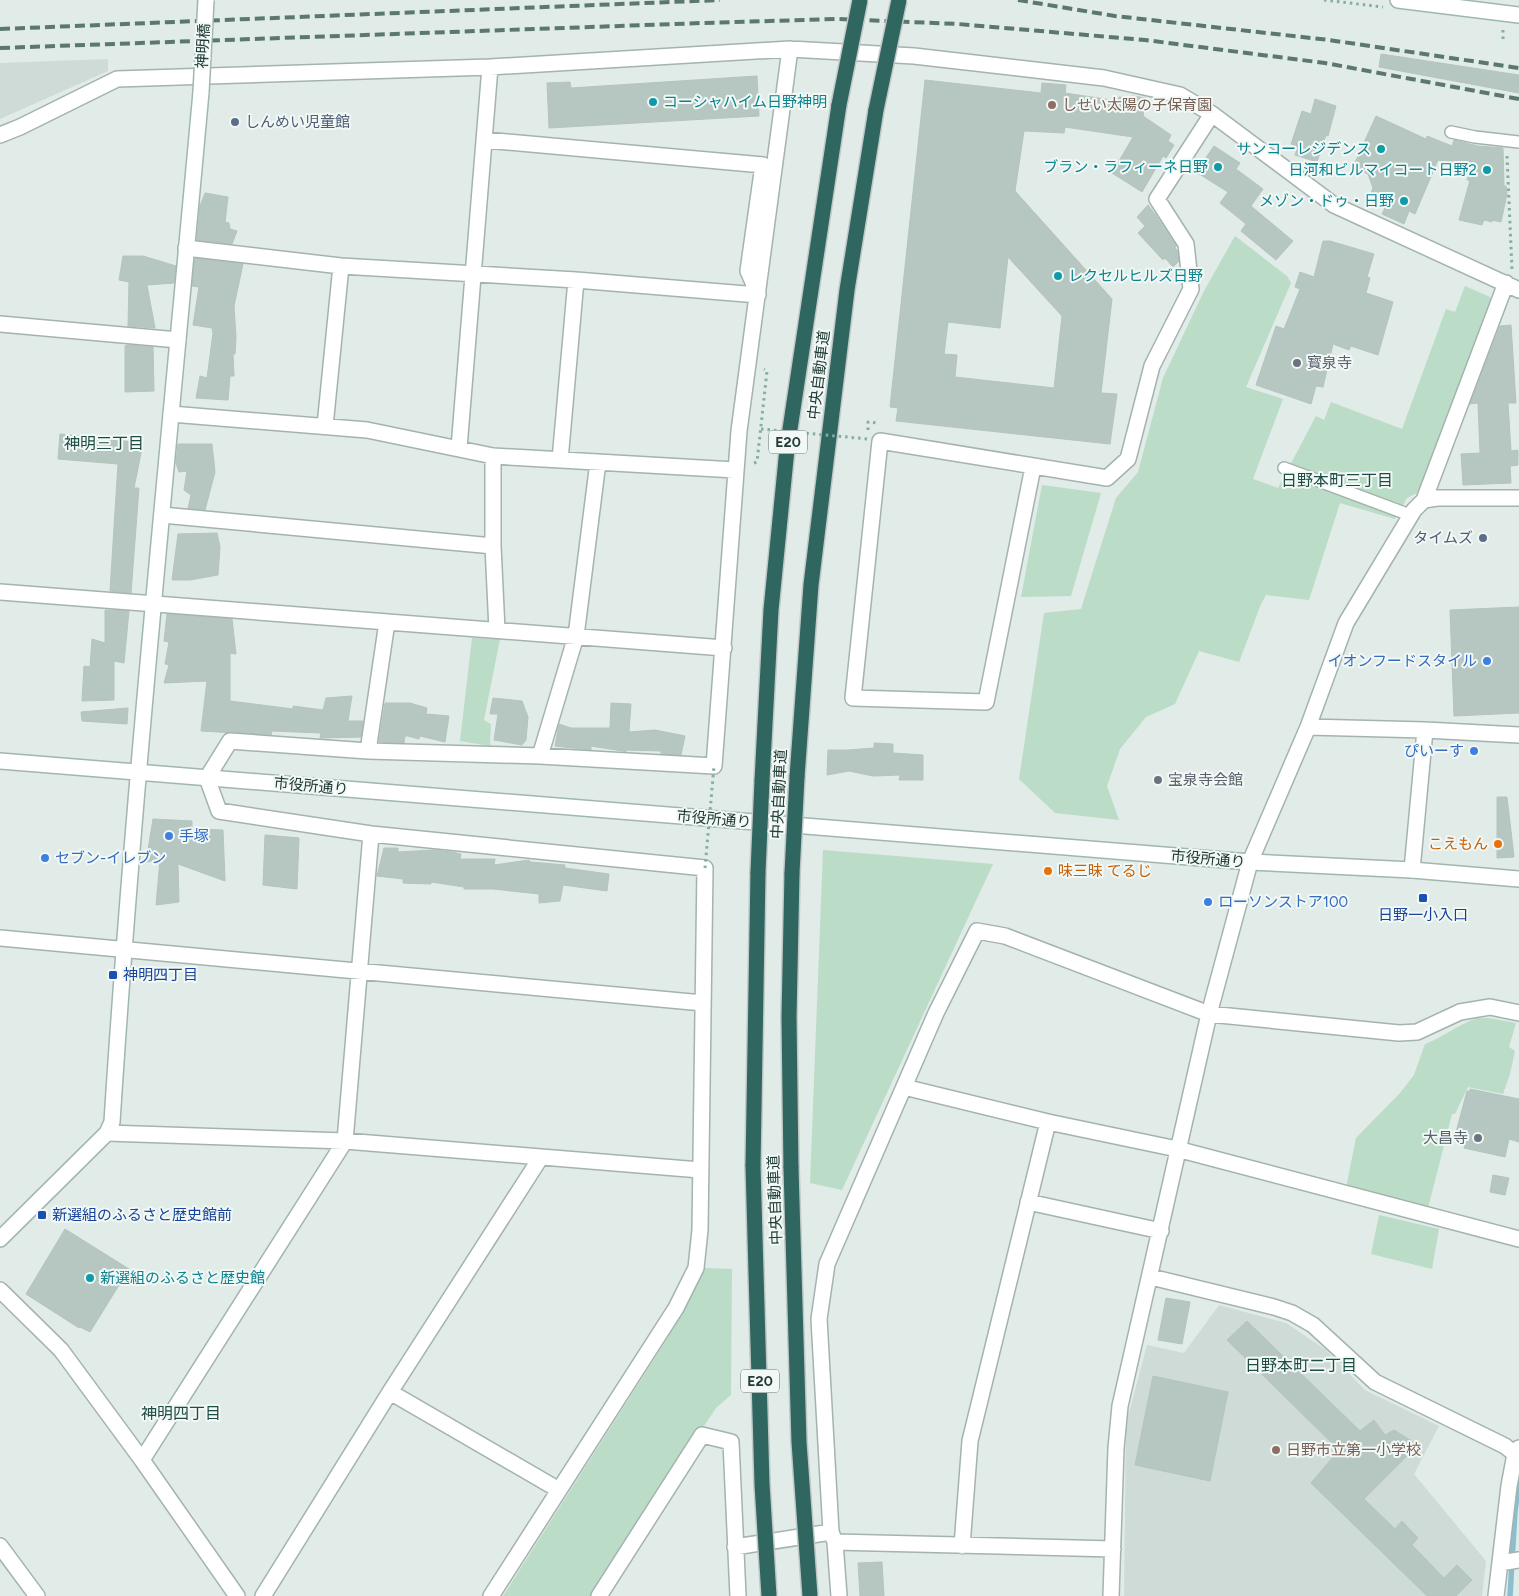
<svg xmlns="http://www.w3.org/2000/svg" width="1519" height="1596" viewBox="0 0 1519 1596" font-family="Figtree,'Noto Sans JP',sans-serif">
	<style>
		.built { fill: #cfdbd7 }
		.green { fill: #bbdcc6 }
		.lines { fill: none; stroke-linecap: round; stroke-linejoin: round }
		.stream { stroke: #8bbece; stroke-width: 5.5 }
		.building { fill: #b6c6c1; stroke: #b4c4bf; fill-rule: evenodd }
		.lane-casing { stroke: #a4b3af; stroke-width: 14 }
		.street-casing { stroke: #a4b3af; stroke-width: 18 }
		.secondary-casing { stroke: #a0b6b0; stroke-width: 18 }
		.highway-casing { stroke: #c1c8c7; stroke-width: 18 }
		.path { stroke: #83aea4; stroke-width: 3; stroke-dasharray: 2.5 4; stroke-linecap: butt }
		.lane { stroke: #fff; stroke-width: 11 }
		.street { stroke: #fff; stroke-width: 15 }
		.secondary { stroke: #fff; stroke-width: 15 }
		.highway { stroke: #2f6660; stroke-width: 15 }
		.rail { stroke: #5c7772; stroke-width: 4; stroke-dasharray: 10 5; stroke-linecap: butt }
		.secondary-bridge-casing { stroke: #a0b6b0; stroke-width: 18; stroke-linecap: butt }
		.highway-bridge-casing { stroke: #c1c8c7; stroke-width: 18; stroke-linecap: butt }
		.path-bridge { stroke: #83aea4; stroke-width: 3; stroke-dasharray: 2.5 4; stroke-linecap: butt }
		.secondary-bridge { stroke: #fff; stroke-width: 15 }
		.highway-bridge { stroke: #2f6660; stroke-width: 15 }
		.culture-dot { fill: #0f9aa8; stroke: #f1f8f5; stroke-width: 2 }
		.education-dot { fill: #8d6e63; stroke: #f1f8f5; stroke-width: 2 }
		.service-dot { fill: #5c6f8a; stroke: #f1f8f5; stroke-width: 2 }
		.worship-dot { fill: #6b7280; stroke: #f1f8f5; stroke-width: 2 }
		.shop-dot { fill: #3f7fe0; stroke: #f1f8f5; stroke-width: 2 }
		.food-dot { fill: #e8710a; stroke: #f1f8f5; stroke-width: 2 }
		.transit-dot { fill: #1a4fb4; stroke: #f1f8f5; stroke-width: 2 }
		.labels { text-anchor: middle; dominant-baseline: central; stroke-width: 4; stroke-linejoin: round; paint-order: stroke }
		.shield { fill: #f1f8f5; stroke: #607470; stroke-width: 1 }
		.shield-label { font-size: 14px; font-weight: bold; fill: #223b37 }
		.street-label { font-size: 15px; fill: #223b37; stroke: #f1f8f5 }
		.culture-label { font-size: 15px; fill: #0d838f; stroke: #f1f8f5; text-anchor: end }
		.education-label { font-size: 15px; fill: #785e54; stroke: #f1f8f5; text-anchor: start }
		.service-label { font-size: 15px; fill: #4e5e75; stroke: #f1f8f5; text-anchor: start }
		.worship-label { font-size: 15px; fill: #5b616d; stroke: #f1f8f5; text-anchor: start }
		.shop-label { font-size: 15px; fill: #366cbe; stroke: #f1f8f5; text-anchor: start }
		.food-label { font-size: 15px; fill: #c56008; stroke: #f1f8f5; text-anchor: end }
		.transit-label { font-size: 15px; fill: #164399; stroke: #f1f8f5; text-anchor: start }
		.neighbourhood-label { font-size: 16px; fill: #1f4c45; stroke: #f1f8f5 }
	</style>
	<rect width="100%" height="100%" fill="#e1ebe7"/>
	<path class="built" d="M108,59V71L0,119V63Z
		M1219,1305L1286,1323L1326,1350L1365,1390L1439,1426L1414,1474L1486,1561L1482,1596H1124L1126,1424L1147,1345L1184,1353Z"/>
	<path class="green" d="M1235,236L1287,276L1291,283L1246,387L1283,399L1253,479L1278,488L1316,416L1324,420L1331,402L1402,429L1446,309L1455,312L1465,286L1490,297L1494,306L1425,489L1407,498L1395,519L1340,503L1309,600L1266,595L1261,604L1239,662L1199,651L1175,704L1146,717L1120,749L1107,786L1119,820L1055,813L1019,779L1044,613L1081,609L1116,498L1138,472L1163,378L1204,291Z
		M1042,485L1101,493L1071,596L1021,597Z
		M472,638L500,639L484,720L491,724L490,746L460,741Z
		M823,850L993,864L842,1190L810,1183Z
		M1477,1018H1489L1516,1023L1509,1047L1515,1051L1510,1074L1503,1094L1468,1087L1455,1114H1452L1428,1208L1346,1188L1356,1138L1400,1093L1414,1075L1425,1044C1443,1037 1458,1025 1477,1018Z
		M1379,1215L1439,1229L1432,1269L1371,1254Z
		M704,1268L732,1269L731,1395L716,1408L591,1596H503L667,1339Z"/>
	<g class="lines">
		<path class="stream" d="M1510,1596L1515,1511L1519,1483"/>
	</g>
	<path class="building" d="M1381,54L1519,75V93L1379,67Z
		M757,76L759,116L549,128L547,83L570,82L571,88Z
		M925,80L1041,93L1042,83L1066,85L1065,93L1118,101L1119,97L1131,98L1132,96L1146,98L1143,116L1171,135L1168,141L1174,145L1166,158L1163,156L1142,192L1112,173L1133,137L1065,127L1064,133L1024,131L1015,191L1112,299L1101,393L1117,394L1110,444L896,421L898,408L890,407ZM1008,257L1062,316L1054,388L955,377L957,355L944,354L948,322L1000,328Z
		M1315,99L1336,106L1328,136L1326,135L1317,162L1295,155L1298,147L1291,144L1302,111L1311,114Z
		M1376,116L1426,139L1427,136L1452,146L1454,140L1478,146L1503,148L1504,186H1506L1507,194L1501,222L1492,220V222L1484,220L1482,225L1459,220L1470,180H1467L1470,171L1438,160L1415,214L1409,211L1404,224L1382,214L1387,204L1370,195L1373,188L1368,174L1353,167Z
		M1214,146L1240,163L1236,169L1263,189L1251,206L1293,241L1276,260L1241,231L1246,224L1220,203L1228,192L1196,172Z
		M205,193L228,197L225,222L229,223L230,229L237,231L232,244L197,240L200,206Z
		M1148,205L1157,217L1176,246L1175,248L1177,250L1179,261L1173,267L1165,258L1163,260L1138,233L1145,226L1137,217Z
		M1323,241H1330L1374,254L1367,277L1370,278L1366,293L1393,302L1378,355L1351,346L1349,350L1333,344L1323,387L1316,386L1311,404L1256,385L1276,326L1284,329L1300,289L1295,287L1300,272L1314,277Z
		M123,256H143L176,266L174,283L147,285L155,328L128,326L129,282L119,280Z
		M195,258L243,264L234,306L236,337L235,354H233L234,376H230L228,400L196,398L200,376L207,378L213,333L212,328L193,325L199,287L192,286Z
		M1511,325L1516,403H1508L1511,451L1518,450V465L1510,466L1511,483L1463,485L1461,454L1480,453L1478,403L1470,404L1500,326Z
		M128,345L153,347L154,391L125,392V346Z
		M60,434L143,443L134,488H139L131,593L110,591L118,464L58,459Z
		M178,444H212L215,472L205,510L188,508L191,495L184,490L187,471L179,472L176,463Z
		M217,533L220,547L218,575L190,580H172L178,534Z
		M1519,607V713L1454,716L1450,610Z
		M105,610L129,611L124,663L114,661V700L82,701L84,666L90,667L92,639L105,643Z
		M167,614L232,619L236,654L230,653V701L293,709V706L323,710L326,698L352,696L348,721H363L361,737L320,738L321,733L272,731L271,735L201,731L207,681L164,683L169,665L165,664L169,642L164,641Z
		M493,698L522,701L528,717L526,740L522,745L494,740L498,714H490Z
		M385,703H410L427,708L426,714L449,716L445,742L420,736L419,739L408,736H405L404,743L379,742Z
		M611,703L631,704L629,732L655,730L685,736L681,755L661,754V751L626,750V752L623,751L591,746V750L555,746L559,724L571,728H610Z
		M128,708L127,724L82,721L81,712Z
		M874,743L893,744V753L923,755V780H899L900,775L873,776L849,771L827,775L828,750H848L874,748Z
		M1497,797H1507L1514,857L1497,858Z
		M153,819L192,821V829L223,830L225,881L178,864L179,902L156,905L160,860L146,862Z
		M265,835L299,838L297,889L263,885Z
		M384,848H398V852L434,850L452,852L461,854L460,859H495L494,865L529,860L530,862L565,865V868L609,874L607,891L563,885L560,901L539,903V894L493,889H464V887L431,882V884L403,883V879L377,876Z
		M1470,1089L1519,1099V1142L1509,1139L1505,1157L1464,1148L1467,1139L1455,1136L1467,1091H1470Z
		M1493,1175L1509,1178L1505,1195L1490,1192Z
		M65,1229L129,1269L90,1332L80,1327L79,1328L26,1294Z
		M1166,1298L1190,1302L1182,1344L1158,1340Z
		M1247,1321L1360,1431L1374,1420L1385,1435L1394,1430L1418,1445L1364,1499L1395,1529L1402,1521L1418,1538L1412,1545L1444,1578L1457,1565L1472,1580L1456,1596H1427L1311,1483L1339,1450L1227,1340Z
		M1153,1376L1228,1392L1210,1481L1135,1465Z
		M882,1562L884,1596H860L858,1563Z"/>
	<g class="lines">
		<defs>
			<path id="lane" d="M1451,132L1475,137L1519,142
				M1284,468L1410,515"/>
			<path id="street" d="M0,135L20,127L117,79L490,67L790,49L914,56L1104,78L1180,95L1212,114L1334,205L1519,290
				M485,140L763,165L748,271L758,294
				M186,248L341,266L576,280L758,295
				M0,324L178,340
				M171,414L367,430L493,456L735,470
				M325,426L341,266
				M459,448L490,67
				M493,456V546L497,630
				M560,460L576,280
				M1033,467L986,702L853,698L880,441L1107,478L1128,459L1152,366L1191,289L1186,244L1157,199L1212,114
				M1424,500L1506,283
				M162,515L493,546
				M0,592L724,648
				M1308,727L1425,730L1519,735
				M368,751L387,622
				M540,756L576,636L598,462
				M1412,870L1425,730
				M0,938L703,1003
				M904,1087L1048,1122L1177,1149L1519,1239
				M107,1133L345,1141L700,1170
				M1028,1202L1161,1231
				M1151,1277L1274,1307L1292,1313L1313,1325L1375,1382L1505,1446L1515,1454L1519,1453
				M0,1290L61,1350L142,1460L237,1596
				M390,1392L559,1490
				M142,1460L345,1141L371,834
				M835,1542L1113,1549
				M0,1546L37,1596
				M962,1546L970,1441L1048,1122
				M735,1547L831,1532
				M1500,1563L1519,1560
				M263,1596L390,1392L541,1157
				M491,1596L676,1308L696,1268L700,1230L705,868L371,834L219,811L207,778L230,741L368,751L540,756L714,766L739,431L790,49
				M599,1596L702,1435L731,1442L738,1596
				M839,1596L835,1542L831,1532L819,1319L827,1264L936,1013L977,931L1005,936L1209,1014L1399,1033L1417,1032L1460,1012L1490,1007L1519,1013
				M1111,1596L1116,1448L1120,1406L1209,1014L1250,862L1308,727L1346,623L1414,510L1424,500L1437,498H1519
				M1496,1596L1509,1486L1515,1454L1519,1448"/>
			<path id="secondary" d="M1398,0L1519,15
				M0,761L1250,862L1412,870L1519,879
				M0,1239L107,1133L112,1122C134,778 170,435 201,92"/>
			<path id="highway" d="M797,777L811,585L847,290L876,110
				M762,781L771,610L787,449L839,105
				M753,1166L758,872
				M791,1168L789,1017L792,873"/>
		</defs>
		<use href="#lane" class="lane-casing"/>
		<use href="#street" class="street-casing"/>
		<use href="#secondary" class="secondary-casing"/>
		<use href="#highway" class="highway-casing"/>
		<path class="path" d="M1324,0L1383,7
			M1503,30V40
			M1507,156L1512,270
			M868,430V422L877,423
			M754,463L757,462L767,371L764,369"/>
		<use href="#lane" class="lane"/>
		<use href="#street" class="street"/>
		<use href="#secondary" class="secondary"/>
		<use href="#highway" class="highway"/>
		<path class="rail" d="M1018,0L1115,16L1329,40L1519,68
			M0,29L720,0
			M0,48L703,23L837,19L958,24L1145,40L1325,63L1519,99"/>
		<defs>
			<path id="secondary-bridge" d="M201,92L206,0"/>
			<path id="highway-bridge" d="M839,105L860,0
				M876,110L899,0
				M758,872L762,781
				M792,873L797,777
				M753,1166L762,1484L769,1596
				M791,1168L799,1442L810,1596"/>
		</defs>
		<use href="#secondary-bridge" class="secondary-bridge-casing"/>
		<use href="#highway-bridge" class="highway-bridge-casing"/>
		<path class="path-bridge" d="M761,429L868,439
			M705,868L714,766"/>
		<use href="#secondary-bridge" class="secondary-bridge"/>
		<use href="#highway-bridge" class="highway-bridge"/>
	</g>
	<g class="culture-dot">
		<circle cx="653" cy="102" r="5"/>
		<circle cx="1381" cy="149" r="5"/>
		<circle cx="1218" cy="167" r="5"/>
		<circle cx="1487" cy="170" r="5"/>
		<circle cx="1404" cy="201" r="5"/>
		<circle cx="1058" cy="276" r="5"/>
		<circle cx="90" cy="1278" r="5"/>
	</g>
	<g class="education-dot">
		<circle cx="1052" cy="105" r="5"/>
		<circle cx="1276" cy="1450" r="5"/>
	</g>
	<g class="service-dot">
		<circle cx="235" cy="122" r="5"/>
		<circle cx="1483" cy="538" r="5"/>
	</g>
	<g class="worship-dot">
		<circle cx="1297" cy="363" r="5"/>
		<circle cx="1158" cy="780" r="5"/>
		<circle cx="1478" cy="1138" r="5"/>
	</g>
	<g class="shop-dot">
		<circle cx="1487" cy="661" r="5"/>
		<circle cx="1474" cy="751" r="5"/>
		<circle cx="169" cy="836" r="5"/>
		<circle cx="45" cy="858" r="5"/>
		<circle cx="1208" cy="902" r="5"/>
	</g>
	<g class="food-dot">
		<circle cx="1498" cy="844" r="5"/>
		<circle cx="1048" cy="871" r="5"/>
	</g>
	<g class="transit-dot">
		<rect x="1418" y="893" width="10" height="10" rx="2.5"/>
		<rect x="108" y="970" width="10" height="10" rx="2.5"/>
		<rect x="37" y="1210" width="10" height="10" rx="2.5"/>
	</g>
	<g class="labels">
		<g class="shield">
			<rect x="769" y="430.5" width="38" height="23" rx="4"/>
			<rect x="741" y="1369.5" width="38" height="23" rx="4"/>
		</g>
		<g class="shield-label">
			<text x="788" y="442">E20</text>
			<text x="760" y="1381">E20</text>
		</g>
		<g class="street-label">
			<text transform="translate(203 46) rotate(-87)">神明橋</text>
			<text transform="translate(819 375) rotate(-83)">中央自動車道</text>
			<text transform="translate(311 786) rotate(5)">市役所通り</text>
			<text transform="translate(779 794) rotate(-87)">中央自動車道</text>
			<text transform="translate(714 819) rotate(5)">市役所通り</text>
			<text transform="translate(1208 859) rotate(5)">市役所通り</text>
			<text transform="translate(775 1200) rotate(-92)">中央自動車道</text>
		</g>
		<g class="culture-label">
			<text x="663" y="102" text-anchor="start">コーシャハイム日野神明</text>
			<text x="1371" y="149">サンコーレジデンス</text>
			<text x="1208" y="167">ブラン・ラフィーネ日野</text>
			<text x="1477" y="170">日河和ビルマイコート日野2</text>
			<text x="1394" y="201">メゾン・ドゥ・日野</text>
			<text x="1068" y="276" text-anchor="start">レクセルヒルズ日野</text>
			<text x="100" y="1278" text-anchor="start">新選組のふるさと歴史館</text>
		</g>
		<g class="education-label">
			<text x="1062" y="105">しせい太陽の子保育園</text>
			<text x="1286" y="1450">日野市立第一小学校</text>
		</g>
		<g class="service-label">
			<text x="245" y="122">しんめい児童館</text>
			<text x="1473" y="538" text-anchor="end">タイムズ</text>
		</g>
		<g class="worship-label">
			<text x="1307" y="363">寳泉寺</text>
			<text x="1168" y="780">宝泉寺会館</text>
			<text x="1468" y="1138" text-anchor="end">大昌寺</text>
		</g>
		<g class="shop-label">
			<text x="1477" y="661" text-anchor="end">イオンフードスタイル</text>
			<text x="1464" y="751" text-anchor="end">ぴいーす</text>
			<text x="179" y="836">手塚</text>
			<text x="55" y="858">セブン-イレブン</text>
			<text x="1218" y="902">ローソンストア100</text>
		</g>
		<g class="food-label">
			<text x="1488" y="844">こえもん</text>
			<text x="1058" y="871" text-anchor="start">味三昧 てるじ</text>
		</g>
		<g class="transit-label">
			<text x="1423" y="915" text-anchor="middle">日野一小入口</text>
			<text x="123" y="975">神明四丁目</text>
			<text x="52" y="1215">新選組のふるさと歴史館前</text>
		</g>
		<g class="neighbourhood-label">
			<text x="104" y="443">神明三丁目</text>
			<text x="1337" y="480">日野本町三丁目</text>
			<text x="1301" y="1365">日野本町二丁目</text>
			<text x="181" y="1413">神明四丁目</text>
		</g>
	</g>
</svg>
